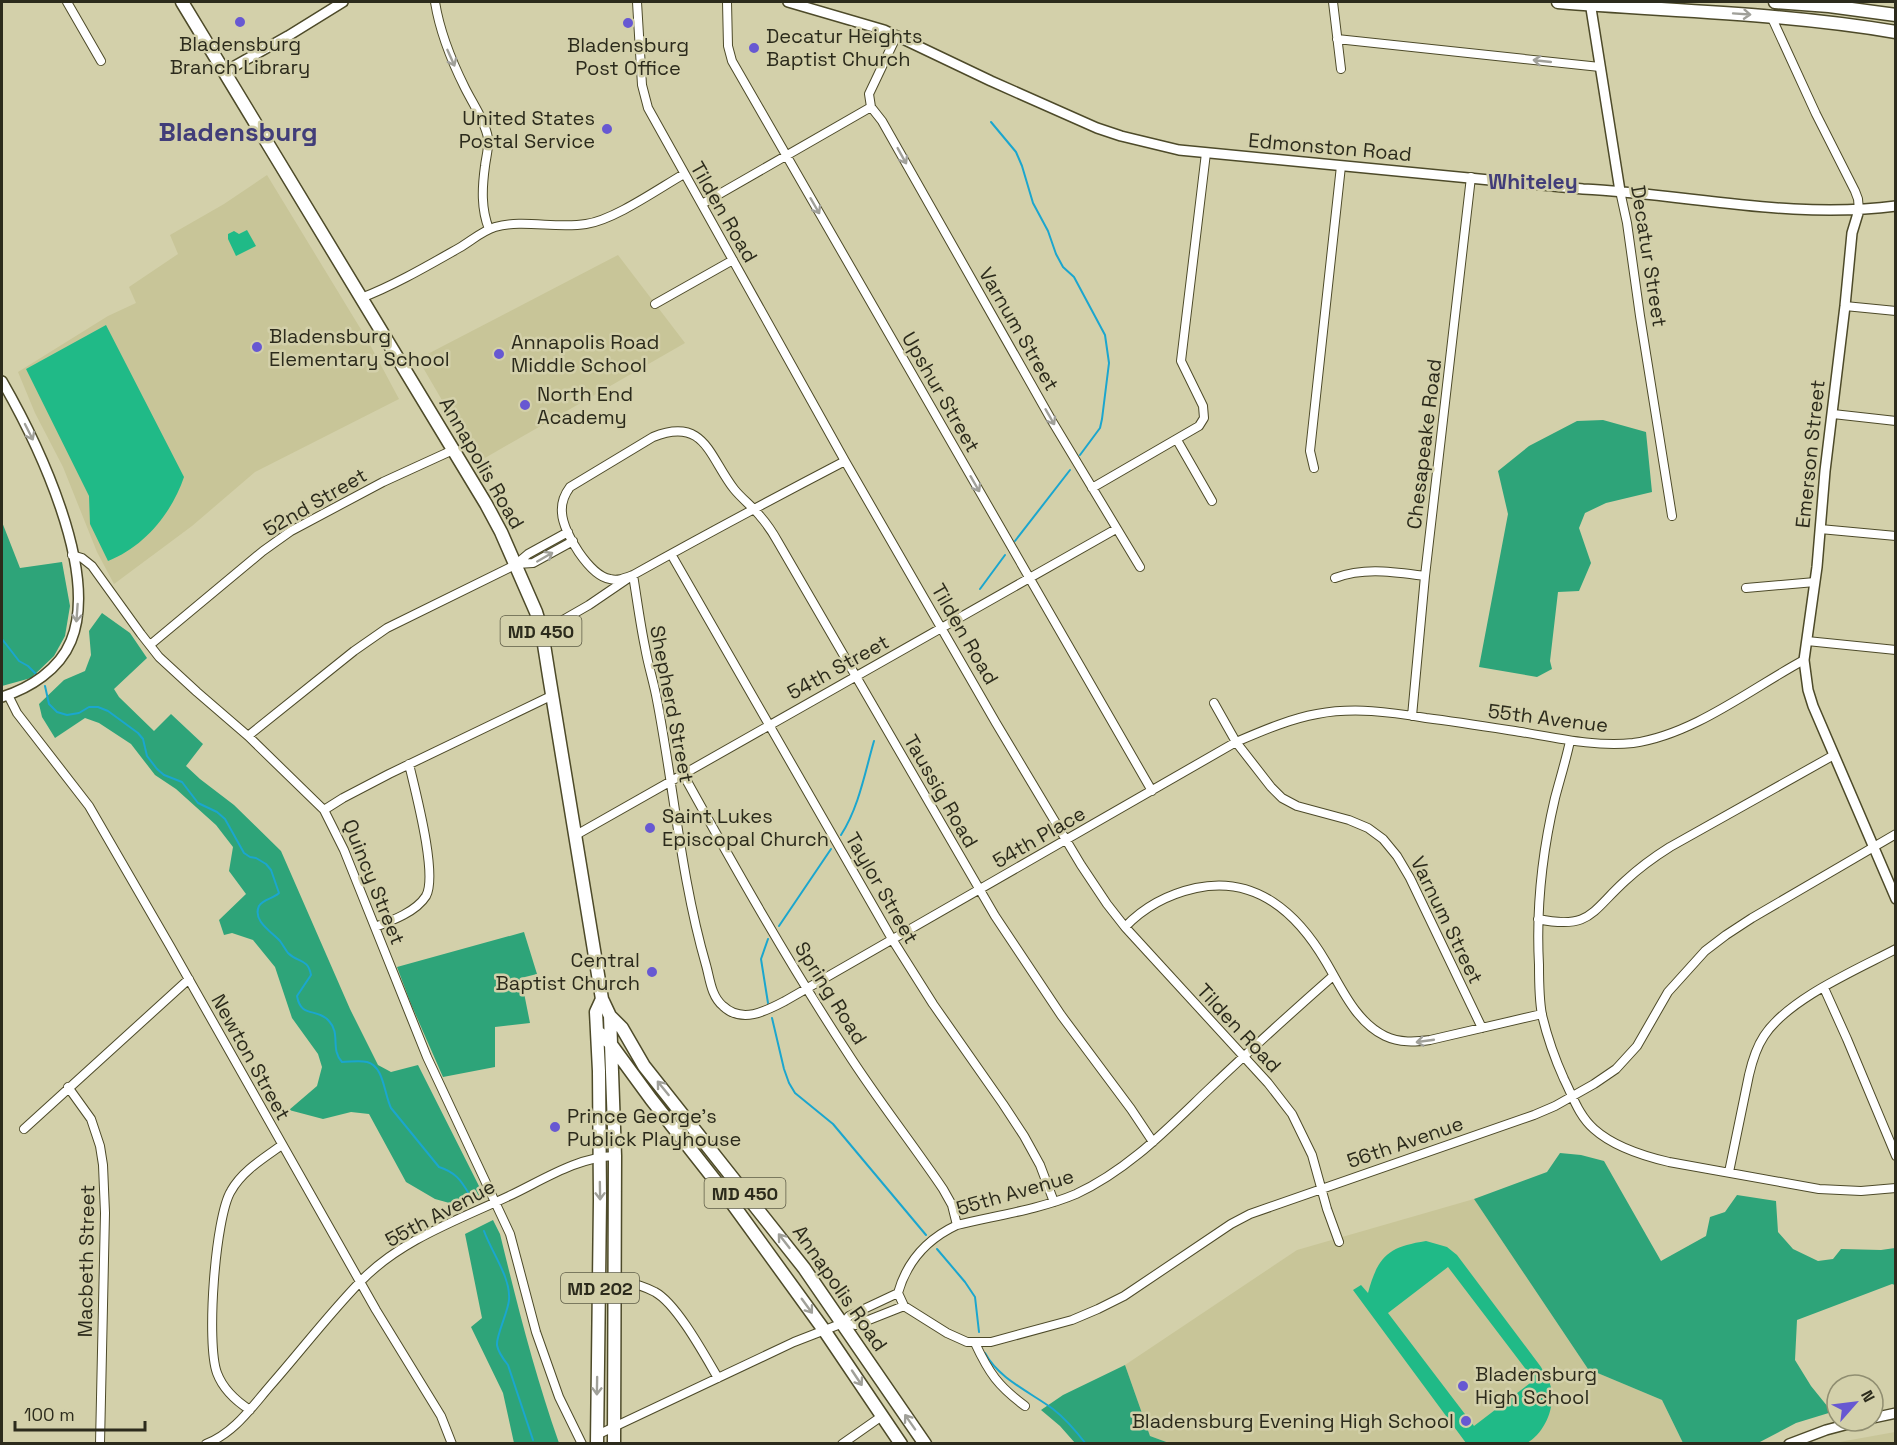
<svg xmlns="http://www.w3.org/2000/svg" width="1897" height="1445" viewBox="0 0 1897 1445" font-family="'Space Grotesk',sans-serif">
	<style>
		.built { fill: #c8c598 }
		.green { fill: #20ba87; fill-rule: evenodd }
		.forest { fill: #2ea479 }
		.lines { fill: none; stroke-linecap: round; stroke-linejoin: round }
		.stream { stroke: #1ba6ce; stroke-width: 2 }
		.minor-casing { stroke: #4d4a29; stroke-width: 10 }
		.tertiary-casing { stroke: #4d4a29; stroke-width: 12 }
		.primary-casing { stroke: #4d4a29; stroke-width: 15 }
		.minor { stroke: #fff; stroke-width: 8 }
		.tertiary { stroke: #fff; stroke-width: 9 }
		.primary { stroke: #fff; stroke-width: 12 }
		.oneway { stroke: #a0a099 }
		.poi-dot { fill: #6758d2; stroke: #d3d0aa; stroke-width: 2 }
		.labels { text-anchor: middle; dominant-baseline: central; stroke-width: 5; stroke-linejoin: round; paint-order: stroke }
		.shield { fill: #d3d0aa; stroke: #5e5c47; stroke-width: 1.5 }
		.shield-label { font-size: 18px; font-weight: bold; fill: #2c2b1c }
		.poi-label { font-size: 20px; fill: #2c2b1c; stroke: #d3d0aa; text-anchor: start }
		.street-label { font-size: 20px; fill: #2c2b1c; stroke: #d3d0aa }
		.neighbourhood-label { font-size: 21px; font-weight: bold; fill: #413d79; stroke: #d3d0aa }
		.district-label { font-size: 26px; font-weight: bold; fill: #413d79; stroke: #d3d0aa }
	</style>
	<rect width="100%" height="100%" fill="#d3d0aa"/>
	<path class="built" d="M267,175L368,341L399,399L255,472L192,526L114,584L97,552L63,467L35,413L18,372L108,316L136,303L129,287L178,254L170,235L224,204Z
		M618,255L685,343L478,462L418,359Z
		M1474,1199L1588,1369L1662,1400L1683,1443H1169L1150,1436L1125,1365L1297,1250Z
		M1895,1432V1443H1836L1845,1441Z"/>
	<path class="green" d="M247,230L256,246L236,256L228,239V234L234,231L239,234Z
		M106,325L184,477C172,513 144,547 108,561L90,524L89,496L26,369Z
		M1426,1241L1447,1247L1457,1255L1541,1367C1544,1373 1548,1379 1550,1384C1557,1405 1545,1433 1527,1443H1466L1353,1290L1361,1285L1368,1293C1378,1256 1388,1247 1426,1241ZM1448,1267L1534,1380L1474,1426L1388,1313Z"/>
	<path class="forest" d="M1603,420L1646,432L1652,492L1606,503L1585,513L1579,528L1591,563L1579,591L1558,592L1550,661L1552,669L1537,677L1479,667L1508,514L1498,471L1529,446L1577,421Z
		M2,522L20,568L62,562L70,606L65,636L54,656L31,678L2,686Z
		M102,613L130,633L147,658L114,689L119,697L154,731L171,714L203,744L186,766L200,779L234,805L281,851L350,1009L378,1065L391,1072L418,1065L483,1194L453,1204L435,1199L406,1182L369,1114L351,1112L323,1119L289,1110L317,1086L322,1067L318,1054L292,1018L275,967L253,940L232,933L224,935L219,920L246,894L229,871L233,847L216,825L176,789L155,775L131,744L99,723L85,718L55,738L42,717L39,704L64,680L85,671L91,655L89,631Z
		M524,932L537,974L521,978L530,1023L495,1027V1067L443,1077L411,1004L397,967Z
		M1560,1153L1581,1155L1604,1161L1661,1261L1706,1236L1710,1217L1725,1212L1737,1195L1776,1201L1778,1232L1793,1249L1818,1261L1833,1259L1841,1249L1881,1250L1895,1248V1285L1892,1284L1797,1320L1795,1360L1811,1386L1832,1412L1796,1423L1758,1443H1683L1662,1400L1588,1369L1474,1199L1547,1172Z
		M493,1220L500,1234C517,1304 535,1375 559,1443H514L503,1393L471,1327L482,1318L465,1234Z
		M1125,1365L1150,1436L1169,1443H1075L1060,1426L1041,1410L1063,1395Z"/>
	<g class="lines">
		<path class="stream" d="M991,122L1016,152L1022,166L1033,203L1048,231L1056,254L1063,267L1074,277L1105,335L1109,363L1102,419L1100,428L1080,455
			M1015,541L1070,470
			M980,589L1005,555
			M2,639L19,661L28,666L37,675
			M45,686L49,704L57,712L67,715L79,713L89,707H98L108,711L138,733L143,739L147,756L157,769L164,775L182,782L198,803L217,812L225,819L244,853L250,857L256,858L266,864L271,870L279,893C273,899 263,899 259,906C252,921 272,932 280,941C283,945 285,949 288,953C298,963 308,958 311,975L297,996C301,1019 317,1007 329,1021C341,1034 330,1049 342,1062C350,1062 359,1060 367,1062C384,1066 384,1094 391,1108L439,1167C455,1172 461,1180 469,1194
			M841,835C859,807 865,772 874,741
			M779,926L831,849
			M768,939L761,959L768,1003
			M772,1018L784,1069L789,1083L795,1093L833,1124L926,1235
			M484,1231C492,1253 511,1278 509,1300C508,1312 496,1336 497,1345C498,1352 504,1360 508,1365L533,1440
			M937,1249L965,1282L975,1297L979,1332
			M985,1353C999,1379 1030,1392 1053,1409C1066,1419 1076,1431 1086,1444"/>
		<defs>
			<path id="minor" d="M67,2L101,61
				M435,2C440,33 451,60 465,88C473,104 485,121 488,138C489,148 486,157 485,166C482,188 481,209 489,229
				M637,2L642,85L648,108L845,461L996,723L1081,865L1107,904L1125,927L1268,1083L1292,1114L1312,1155L1327,1209L1339,1242
				M727,2L728,46L732,61L1152,791
				M1333,2L1341,69
				M1771,16L1816,114L1855,191L1858,199L1859,210
				M897,35L869,94L871,107L882,121L1052,421L1140,567
				M1337,39L1600,67
				M1620,191L1627,223L1640,316L1672,516
				M702,204L871,107
				M361,298C393,286 429,265 459,248C471,241 482,231 495,227C523,219 557,229 586,224C614,220 658,189 684,174
				M655,304L733,260
				M1845,306L1896,311
				M1833,414L1896,421
				M1177,440L1212,501
				M845,461C774,498 703,536 633,575C625,578 618,581 610,579C590,576 563,533 562,513C561,503 564,495 570,487L653,437C705,416 709,457 734,489C742,499 752,506 760,516C767,524 773,533 778,542L995,916L1061,1015L1131,1109L1153,1142
				M1314,468L1310,451L1341,166
				M1092,488L1199,426L1204,418L1203,406L1181,361L1206,153
				M1820,529L1896,536
				M671,554L892,939L933,1004L1003,1104L1024,1136L1040,1165L1054,1202
				M72,555L82,558L92,566L141,634L159,657L197,692L248,736L324,810L344,850L427,1057L510,1234L536,1332L559,1397L582,1444
				M517,564L533,563L573,541
				M1335,578C1365,567 1393,572 1425,576
				M1746,588L1815,582
				M542,632L589,605L633,575C637,599 640,623 645,647C648,665 654,683 657,700C674,788 681,879 706,965C710,979 711,996 723,1006C742,1024 766,1011 785,1001L1236,742C1262,731 1289,719 1317,714C1354,707 1390,712 1426,718C1458,722 1489,727 1521,732C1557,738 1596,747 1633,743C1693,735 1752,688 1804,660
				M1807,641L1896,650
				M150,645L263,551L291,531L383,482L453,450
				M8,695L17,713L89,806L170,946L376,1310L441,1416L452,1444
				M1214,703L1236,742L1271,787L1282,798L1297,806L1349,820L1368,828L1383,839L1397,856L1410,878L1482,1028
				M1412,716L1425,576L1471,177
				M248,736L354,651L387,628L515,565L528,554L568,532
				M1570,741C1566,760 1560,779 1555,798C1542,853 1536,909 1539,965C1539,981 1539,999 1542,1015C1547,1036 1555,1059 1564,1079C1573,1097 1579,1116 1594,1129C1614,1147 1643,1156 1669,1162L1819,1189L1861,1191L1896,1188
				M683,774C735,868 788,962 847,1052C877,1099 912,1143 943,1189L952,1205L957,1225
				M324,810L343,798L389,774L553,695
				M576,835L1116,529
				M1538,919C1590,930 1591,912 1625,881C1639,868 1654,857 1670,847L1834,755
				M375,927C391,921 416,912 426,896C438,875 415,790 409,764
				M1125,927C1144,907 1169,894 1196,888C1256,875 1298,914 1326,962C1342,989 1356,1022 1385,1036C1400,1043 1415,1042 1430,1040L1542,1014
				M1824,988L1847,1039L1896,1156
				M68,1087L91,1119L100,1146L103,1165L105,1213L100,1444
				M24,1129L189,979
				M1729,1172L1749,1075C1752,1062 1756,1048 1764,1036C1788,999 1856,970 1896,949
				M615,1279C628,1282 643,1285 655,1292C677,1304 705,1356 718,1378
				M898,1293L904,1306L947,1333L967,1342H991L1072,1320L1098,1309L1124,1296L1231,1224L1250,1214L1534,1115L1555,1106L1594,1084L1616,1069L1637,1046L1668,992L1705,951L1726,935L1752,918L1896,834
				M843,1323L856,1325L904,1306
				M975,1343C989,1373 998,1386 1025,1406
				M250,1410C236,1401 223,1389 217,1373C206,1344 215,1217 231,1191C242,1171 264,1158 282,1145
				M597,1435L794,1342L843,1323L849,1316L898,1293C907,1261 927,1239 957,1225C994,1216 1041,1209 1076,1194C1128,1170 1167,1129 1208,1090C1249,1051 1291,1013 1333,976
				M206,1444C234,1433 251,1408 270,1386C300,1352 328,1315 360,1282C400,1240 458,1220 509,1196C543,1180 577,1157 615,1156
				M842,1444L882,1416"/>
			<path id="tertiary" d="M788,2L884,30L991,81L1097,128L1121,136L1179,150L1583,189C1688,194 1791,220 1896,206
				M1590,2L1620,191
				M224,72L288,36L343,2
				M1859,210L1852,233L1845,306L1825,471L1817,567L1804,660L1808,690L1813,706L1896,899
				M2,381C37,442 100,571 71,641C59,670 30,688 2,697
				M1873,1418L1896,1413
				M1789,1444L1826,1430L1860,1421"/>
			<path id="primary" d="M182,2L486,504L501,532L536,612L542,632L549,676L602,999L610,1016L615,1156L614,1444
				M1558,2C1670,11 1784,13 1896,32
				M1775,2L1829,6L1896,15
				M610,1016L622,1028L644,1066L804,1268L925,1444
				M597,1031L610,1043L651,1099L721,1188L824,1330L901,1444
				M597,1444L600,1200L599,1071L596,1012L602,999"/>
		</defs>
		<use href="#minor" class="minor-casing"/>
		<use href="#tertiary" class="tertiary-casing"/>
		<use href="#primary" class="primary-casing"/>
		<use href="#minor" class="minor"/>
		<use href="#tertiary" class="tertiary"/>
		<use href="#primary" class="primary"/>
	</g>
	<defs><path id="oneway-shaft" d="M-6 0H5M1.5-3L5.5 0L1.5 3" fill="none" stroke-width="1.6" stroke-linecap="round" stroke-linejoin="round" transform="scale(1.5)"/></defs>
	<g class="oneway">
		<use href="#oneway-shaft" transform="translate(1742 14) rotate(4)"/>
		<use href="#oneway-shaft" transform="translate(451 58) rotate(66)"/>
		<use href="#oneway-shaft" transform="translate(1542 61) rotate(-174)"/>
		<use href="#oneway-shaft" transform="translate(902 156) rotate(61)"/>
		<use href="#oneway-shaft" transform="translate(815 206) rotate(60)"/>
		<use href="#oneway-shaft" transform="translate(1050 417) rotate(60)"/>
		<use href="#oneway-shaft" transform="translate(29 432) rotate(63)"/>
		<use href="#oneway-shaft" transform="translate(975 484) rotate(60)"/>
		<use href="#oneway-shaft" transform="translate(545 557) rotate(-30)"/>
		<use href="#oneway-shaft" transform="translate(77 613) rotate(94)"/>
		<use href="#oneway-shaft" transform="translate(1425 1041) rotate(172)"/>
		<use href="#oneway-shaft" transform="translate(663 1088) rotate(-129)"/>
		<use href="#oneway-shaft" transform="translate(600 1191) rotate(89)"/>
		<use href="#oneway-shaft" transform="translate(784 1241) rotate(-128)"/>
		<use href="#oneway-shaft" transform="translate(807 1306) rotate(54)"/>
		<use href="#oneway-shaft" transform="translate(857 1378) rotate(56)"/>
		<use href="#oneway-shaft" transform="translate(597 1386) rotate(91)"/>
		<use href="#oneway-shaft" transform="translate(910 1422) rotate(-125)"/>
	</g>
	<g class="poi-dot">
		<circle cx="240" cy="22" r="6"/>
		<circle cx="628" cy="23" r="6"/>
		<circle cx="754" cy="48" r="6"/>
		<circle cx="607" cy="129" r="6"/>
		<circle cx="257" cy="347" r="6"/>
		<circle cx="499" cy="354" r="6"/>
		<circle cx="525" cy="405" r="6"/>
		<circle cx="650" cy="828" r="6"/>
		<circle cx="652" cy="972" r="6"/>
		<circle cx="555" cy="1127" r="6"/>
		<circle cx="1463" cy="1386" r="6"/>
		<circle cx="1466" cy="1421" r="6"/>
	</g>
	<g class="labels">
		<g class="shield">
			<rect x="500.5" y="616" width="81" height="30" rx="4.5"/>
			<rect x="704.5" y="1178" width="81" height="30" rx="4.5"/>
			<rect x="561" y="1273" width="78" height="30" rx="4.5"/>
		</g>
		<g class="shield-label">
			<text x="541" y="631">MD 450</text>
			<text x="745" y="1193">MD 450</text>
			<text x="600" y="1288">MD 202</text>
		</g>
		<g class="poi-label">
			<text x="766" y="36">Decatur Heights<tspan x="766" dy="23">Baptist Church</tspan></text>
			<text x="240" y="44" text-anchor="middle">Bladensburg<tspan x="240" dy="23">Branch Library</tspan></text>
			<text x="628" y="45" text-anchor="middle">Bladensburg<tspan x="628" dy="23">Post Office</tspan></text>
			<text x="595" y="118" text-anchor="end">United States<tspan x="595" dy="23">Postal Service</tspan></text>
			<text x="269" y="336">Bladensburg<tspan x="269" dy="23">Elementary School</tspan></text>
			<text x="511" y="342">Annapolis Road<tspan x="511" dy="23">Middle School</tspan></text>
			<text x="537" y="394">North End<tspan x="537" dy="23">Academy</tspan></text>
			<text x="662" y="816">Saint Lukes<tspan x="662" dy="23">Episcopal Church</tspan></text>
			<text x="640" y="960" text-anchor="end">Central<tspan x="640" dy="23">Baptist Church</tspan></text>
			<text x="567" y="1116">Prince George's<tspan x="567" dy="23">Publick Playhouse</tspan></text>
			<text x="1475" y="1374">Bladensburg<tspan x="1475" dy="23">High School</tspan></text>
			<text x="1454" y="1421" text-anchor="end">Bladensburg Evening High School</text>
		</g>
		<g class="street-label">
			<text transform="translate(1330 147) rotate(5)">Edmonston Road</text>
			<text transform="translate(724 212) rotate(60)">Tilden Road</text>
			<text transform="translate(1649 256) rotate(81)">Decatur Street</text>
			<text transform="translate(1019 329) rotate(60)">Varnum Street</text>
			<text transform="translate(941 392) rotate(60)">Upshur Street</text>
			<text transform="translate(1424 444) rotate(-83)">Chesapeake Road</text>
			<text transform="translate(1810 454) rotate(-84)">Emerson Street</text>
			<text transform="translate(482 463) rotate(60)">Annapolis Road</text>
			<text transform="translate(315 502) rotate(-30)">52nd Street</text>
			<text transform="translate(965 634) rotate(60)">Tilden Road</text>
			<text transform="translate(838 667) rotate(-29)">54th Street</text>
			<text transform="translate(672 704) rotate(79)">Shepherd Street</text>
			<text transform="translate(1548 718) rotate(7)">55th Avenue</text>
			<text transform="translate(941 791) rotate(60)">Taussig Road</text>
			<text transform="translate(1039 837) rotate(-30)">54th Place</text>
			<text transform="translate(374 882) rotate(68)">Quincy Street</text>
			<text transform="translate(882 888) rotate(60)">Taylor Street</text>
			<text transform="translate(1447 920) rotate(64)">Varnum Street</text>
			<text transform="translate(831 993) rotate(58)">Spring Road</text>
			<text transform="translate(1239 1028) rotate(47)">Tilden Road</text>
			<text transform="translate(251 1057) rotate(61)">Newton Street</text>
			<text transform="translate(1405 1142) rotate(-19)">56th Avenue</text>
			<text transform="translate(1015 1192) rotate(-16)">55th Avenue</text>
			<text transform="translate(440 1213) rotate(-28)">55th Avenue</text>
			<text transform="translate(86 1261) rotate(-89)">Macbeth Street</text>
			<text transform="translate(840 1288) rotate(55)">Annapolis Road</text>
		</g>
		<g class="neighbourhood-label">
			<text x="1533" y="181">Whiteley</text>
		</g>
		<g class="district-label">
			<text x="238" y="132">Bladensburg</text>
		</g>
	</g>
	<rect width="1897" height="1445" fill="none" stroke="#2c2b1c" stroke-width="6"/>
	<g transform="translate(1855 1403) rotate(62)"><circle r="28" fill="#d3d0aa" stroke="#908e71" stroke-width="1.5"/>
	<path d="M0-4.5L10 22L0 15L-10 22Z" fill="#6758d2"/>
	<text y="-9" font-size="16" font-weight="bold" text-anchor="middle" fill="#2c2b1c">N</text>
	</g>
	<path d="M15 1421v9h130v-9" fill="none" stroke="#2c2b1c" stroke-width="3"/>
	<text x="24" y="1421" font-size="18" fill="#2c2b1c" stroke="#d3d0aa" stroke-width="4.5" paint-order="stroke">100 m</text>
</svg>
